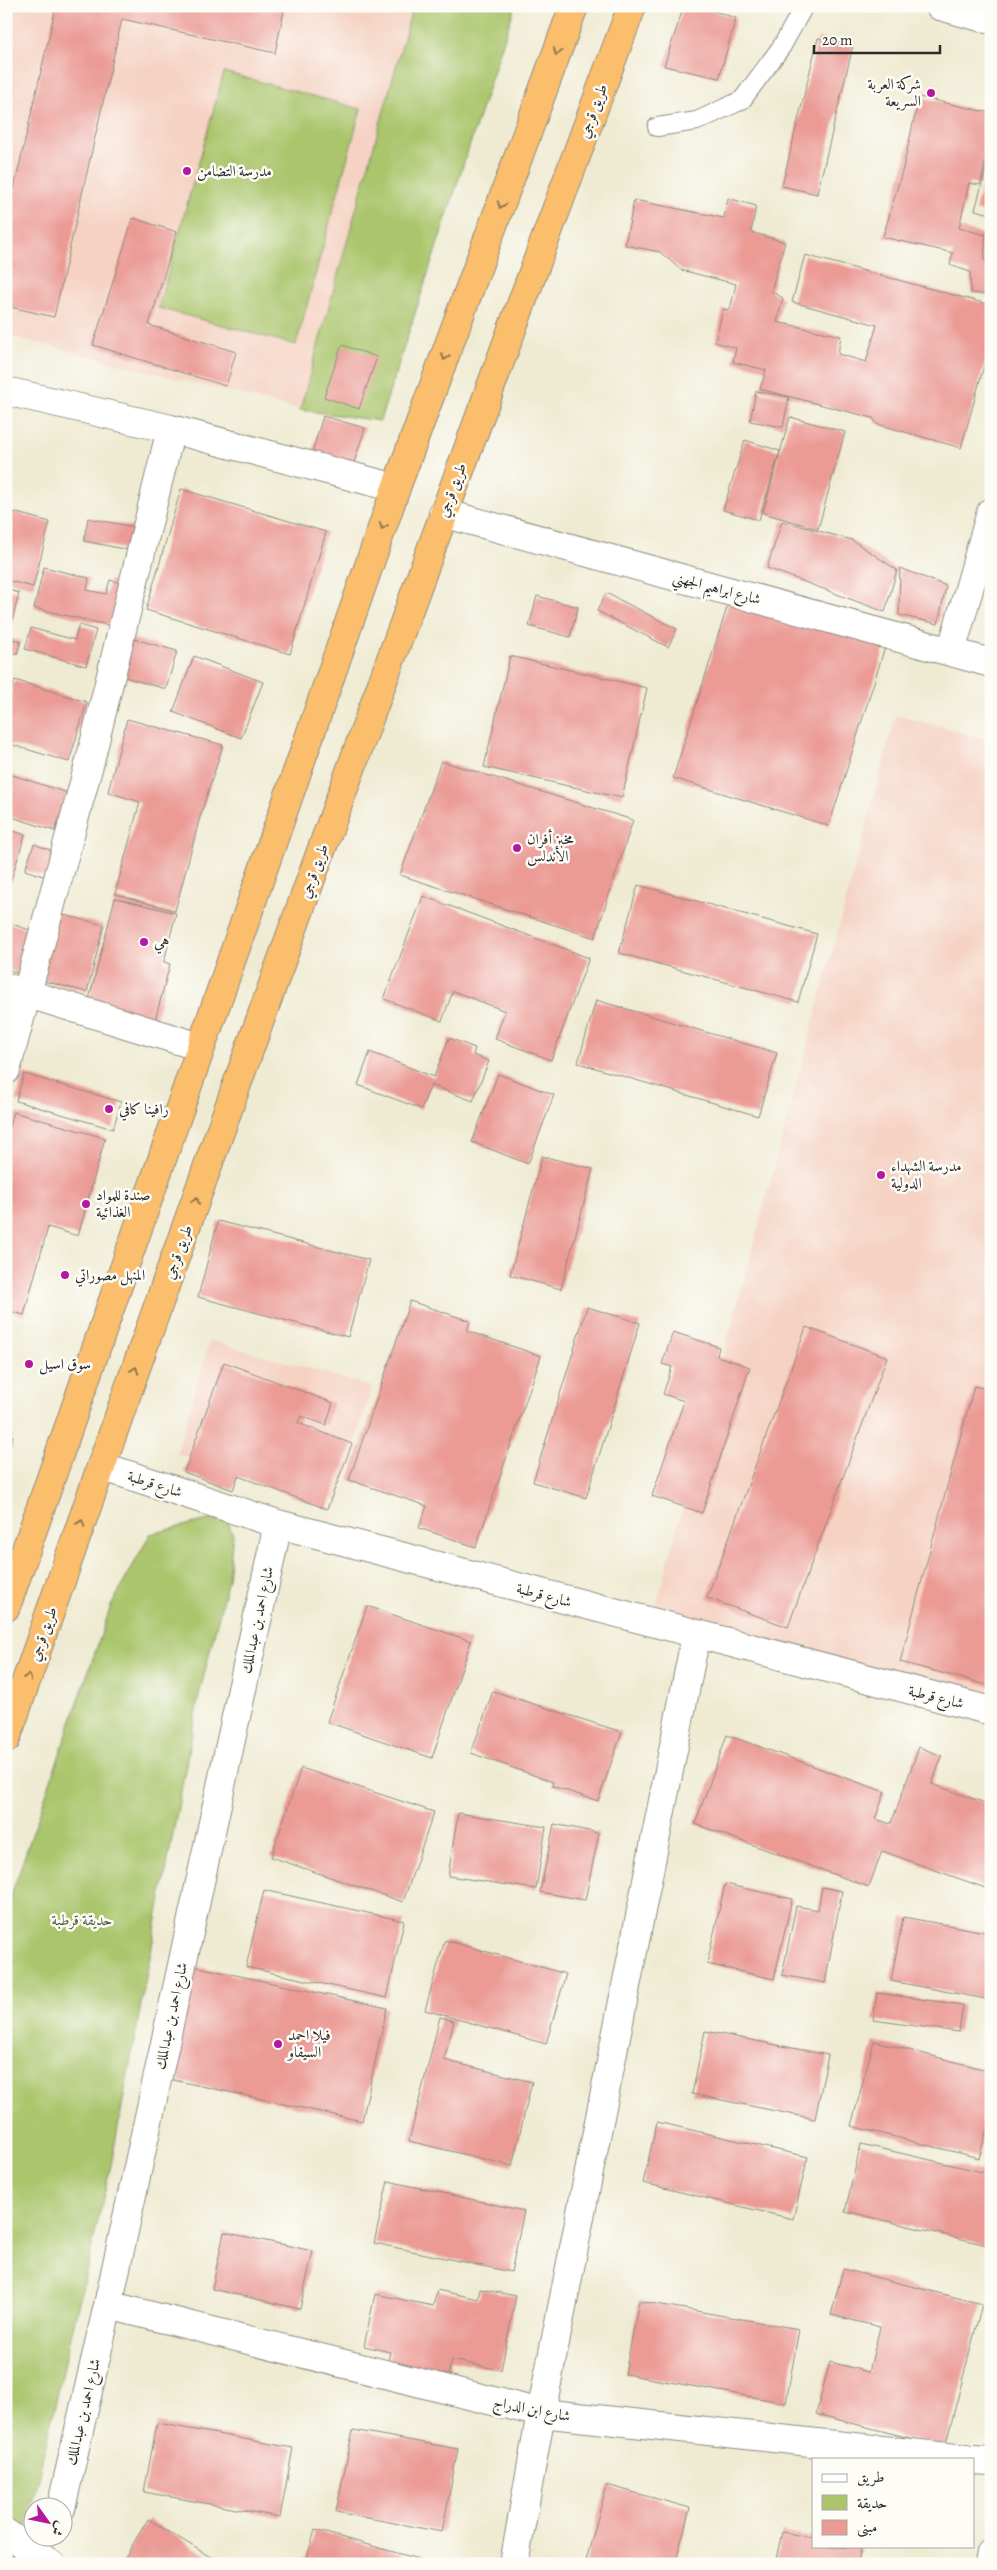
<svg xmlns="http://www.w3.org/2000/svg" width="997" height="2570" viewBox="0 0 997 2570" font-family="Alegreya,Amiri,serif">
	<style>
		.built { fill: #f5d2c2 }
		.green { fill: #aac56c; stroke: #6a784c }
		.building { fill: #eb9a94 }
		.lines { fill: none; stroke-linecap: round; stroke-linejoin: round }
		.lane-casing { stroke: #8d8b7f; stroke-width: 20 }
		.street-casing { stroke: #8d8b7f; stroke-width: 30 }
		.highway-casing { stroke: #8d8b7f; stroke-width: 30 }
		.lane { stroke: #fff; stroke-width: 18 }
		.street { stroke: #fff; stroke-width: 28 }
		.highway { stroke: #fabe6d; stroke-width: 28 }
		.oneway { stroke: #92744c }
		.poi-dot { fill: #b5179e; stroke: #fdfcf7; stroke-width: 2 }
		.labels { text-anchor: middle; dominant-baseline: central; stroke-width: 5; stroke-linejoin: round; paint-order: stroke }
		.poi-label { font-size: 15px; fill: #2b2b2b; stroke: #fdfcf7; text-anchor: start }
		.street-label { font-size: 15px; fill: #2b2b2b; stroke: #fdfcf7 }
		.park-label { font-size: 15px; fill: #51593e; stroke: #fdfcf7 }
	</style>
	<rect width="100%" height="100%" fill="#fdfcf7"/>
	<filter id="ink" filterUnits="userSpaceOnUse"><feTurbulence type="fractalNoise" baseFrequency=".02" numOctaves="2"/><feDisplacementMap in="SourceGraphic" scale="10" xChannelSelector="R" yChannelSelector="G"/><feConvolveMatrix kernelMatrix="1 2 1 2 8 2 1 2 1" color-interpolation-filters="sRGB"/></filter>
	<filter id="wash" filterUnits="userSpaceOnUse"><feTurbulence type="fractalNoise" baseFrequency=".0096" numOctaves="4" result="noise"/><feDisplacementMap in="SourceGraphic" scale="20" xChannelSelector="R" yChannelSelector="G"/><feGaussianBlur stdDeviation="1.12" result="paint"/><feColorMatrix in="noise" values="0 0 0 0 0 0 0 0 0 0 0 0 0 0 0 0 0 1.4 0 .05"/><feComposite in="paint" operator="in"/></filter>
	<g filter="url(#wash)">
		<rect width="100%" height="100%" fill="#efebd3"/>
		<path class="built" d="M6,6H413L300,410L6,335Z
			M896,715L991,740V1700L655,1610Z
			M210,1340L372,1387L338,1501L177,1454Z"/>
		<path class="green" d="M413,6H515L380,421L300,410Z
			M224,72L361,109L296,345L158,308Z
			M208,1520H227L233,1534L228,1579L199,1695L111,2165L18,2564H6V1910L111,1606L150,1534Z"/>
		<g id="blocks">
			<path class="building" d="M56,6H285L275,53L122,19L54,317L6,306V223Z
				M684,6H698L736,18L719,78L664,66Z
				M818,38L853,46L817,194L782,186Z
				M919,97L991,113V141L980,185L969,183L959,228L986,235L991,220V236L986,235L984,260L991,263V295L971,293L970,272L950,265L953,253L883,237L903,168Z
				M990,155H991V214L975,210Z
				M728,198L756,206L751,232L785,242L771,291L783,298L777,322L841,336L838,354L866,362L877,325L792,302L805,255L991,305V341L961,448L877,424L873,418L760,389L766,370L733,362L736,348L715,342L723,309L730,310L736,284L681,270L660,252L625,245L634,200L724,218Z
				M133,218L177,232L149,325L236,352L226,386L93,345Z
				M342,345L377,357L359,409L324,397Z
				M756,391L789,397L783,427L750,421Z
				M323,416L365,428L351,472L310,459Z
				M790,417L845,432L818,529L763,513Z
				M745,440L780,451L759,520L723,510Z
				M181,489L326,532L290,654L146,610Z
				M6,510L50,522L33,587L6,580Z
				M88,518L134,527L129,550L84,541Z
				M782,521L852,540L897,570L885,612L767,568Z
				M44,567L89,578L87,590L106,594L110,580L122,583L112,626L34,608Z
				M900,568L946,586L938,624L899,615Z
				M6,589L19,593L8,638L21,641L17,654L6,651Z
				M606,593L677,629L668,647L597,611Z
				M537,596L578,607L570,637L529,626Z
				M730,598L885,647L829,826L673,778Z
				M79,625L96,630L86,666L25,649L31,628L75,640Z
				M124,636L177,651L166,689L114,674Z
				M194,656L263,682L241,738L173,712Z
				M510,656L647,688L622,798L484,767Z
				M15,680L87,702L69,762L6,743V708Z
				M127,719L223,745L200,817L175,911L115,894L140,802L108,792Z
				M441,761L633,820L595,938L400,875Z
				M6,773L68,793L55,831L6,815Z
				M6,828L25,835L7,893H6Z
				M34,844L55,852L46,877L25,870Z
				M638,885L817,934L798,1002L619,953Z
				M423,896L589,958L551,1060L495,1039L505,1011L453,991L442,1021L384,999Z
				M115,898L176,913L164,962L170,964L153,1028L86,1011Z
				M52,912L104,925L87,992L36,979Z
				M6,922L38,933L23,975L6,969Z
				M596,1000L777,1053L758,1116L578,1063Z
				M449,1038L475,1048L473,1055L489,1061L473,1101L431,1085L421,1109L358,1085L370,1052L434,1077Z
				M24,1074L121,1102L113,1129L16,1101Z
				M498,1074L554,1095L528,1164L472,1142Z
				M13,1112L105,1138L78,1236L48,1227L24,1315L6,1310V1137Z
				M542,1156L593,1169L561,1289L510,1275Z
				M218,1221L369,1260L348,1337L198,1297Z
				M410,1301L470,1321L467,1331L541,1356L476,1547L419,1528L427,1506L349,1480Z
				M587,1307L640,1323L586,1498L533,1482Z
				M806,1327L887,1357L788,1627L707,1598Z
				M673,1332L719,1347L717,1356L750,1367L702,1513L652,1496L684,1401L663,1394L672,1367L662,1364Z
				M224,1362L333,1403L326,1425L301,1416L298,1423L352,1444L327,1509L238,1476L233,1490L184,1472Z
				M974,1386L991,1390V1686L900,1662Z
				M6,1434L13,1436L7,1457H6Z
				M367,1606L471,1641L432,1758L327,1722Z
				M493,1691L622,1732L598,1801L552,1786L553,1782L471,1753Z
				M727,1735L885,1792L875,1819L891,1824L919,1747L942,1756L932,1784L991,1805V1890L882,1851L869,1887L695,1824Z
				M301,1768L434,1812L403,1902L271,1857Z
				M458,1813L546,1827L536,1889L448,1876Z
				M554,1824L599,1833L585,1900L540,1892Z
				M725,1884L792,1899L774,1979L707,1964Z
				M822,1887L842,1891L825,1983L782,1975L796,1906L818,1910Z
				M264,1890L404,1921L387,1998L246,1967Z
				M903,1917L991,1933V2000L891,1981Z
				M445,1940L566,1974L546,2044L425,2010Z
				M194,1966L387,2008L362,2121L169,2079Z
				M877,1993L963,2005L959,2032L873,2020Z
				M440,2017L454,2021L444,2060L532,2082L512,2166L409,2141Z
				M705,2031L828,2055L815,2119L692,2094Z
				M874,2041L991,2071V2114L979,2158L851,2126Z
				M657,2122L808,2157L793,2219L643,2183Z
				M861,2144L991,2174V2231L987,2245L845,2211Z
				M388,2181L524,2211L511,2272L374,2243Z
				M224,2232L313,2251L300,2309L212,2289Z
				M843,2269L982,2304L945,2447L816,2414L830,2362L869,2372L880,2327L831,2315Z
				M480,2289L516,2296L501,2370L451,2360L448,2377L387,2365L390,2352L364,2346L375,2294L433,2306L437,2290L478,2299Z
				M639,2301L799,2329L786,2403L625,2374Z
				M157,2423L293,2448L280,2517L144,2492Z
				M353,2430L458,2449L442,2532L336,2512Z
				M607,2485L690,2508L675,2564H585Z
				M148,2519L222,2564H121Z
				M315,2530L433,2563V2564H305Z
				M782,2532L813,2538V2546L861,2548L858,2561L867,2564H775Z"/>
		</g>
	</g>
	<g filter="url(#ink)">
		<use href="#blocks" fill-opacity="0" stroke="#8d8b7f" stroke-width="1"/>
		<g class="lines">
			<defs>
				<path id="lane" d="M657,127L697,121L742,100L782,46L804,6"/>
				<path id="street" d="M940,6L991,20
					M6,391L171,429L396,488
					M443,513L991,663
					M951,652L991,512
					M6,987L200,1047
					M6,1070L90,761L171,429
					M101,1466L278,1524L991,1711
					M108,2305L541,2413L966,2459
					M973,2460L991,2461
					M61,2508L108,2305L278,1524
					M6,2533L51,2564
					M514,2564L541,2413L696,1635
					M989,2564L991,2553"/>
				<path id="highway" d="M6,1607L396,488L574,6
					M6,1739C207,1159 417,582 632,6"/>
			</defs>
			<use href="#lane" class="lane-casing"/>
			<use href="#street" class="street-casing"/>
			<use href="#highway" class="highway-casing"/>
			<use href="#lane" class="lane"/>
			<use href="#street" class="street"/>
			<use href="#highway" class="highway"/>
		</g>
		<defs><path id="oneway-chevron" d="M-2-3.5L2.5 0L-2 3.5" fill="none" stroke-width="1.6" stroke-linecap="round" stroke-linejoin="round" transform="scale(1.25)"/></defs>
		<g class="oneway">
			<use href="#oneway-chevron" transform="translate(557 52) rotate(110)"/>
			<use href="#oneway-chevron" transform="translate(501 205) rotate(110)"/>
			<use href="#oneway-chevron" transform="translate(445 357) rotate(110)"/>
			<use href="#oneway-chevron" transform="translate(383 526) rotate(109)"/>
			<use href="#oneway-chevron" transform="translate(196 1201) rotate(-70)"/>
			<use href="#oneway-chevron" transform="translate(135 1370) rotate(-70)"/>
			<use href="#oneway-chevron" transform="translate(81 1523) rotate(-71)"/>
			<use href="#oneway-chevron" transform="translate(28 1677) rotate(-71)"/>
		</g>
	</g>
	<g class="poi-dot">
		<circle cx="931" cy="93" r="5"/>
		<circle cx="187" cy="171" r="5"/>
		<circle cx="517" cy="848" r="5"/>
		<circle cx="144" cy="942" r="5"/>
		<circle cx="109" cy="1109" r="5"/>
		<circle cx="881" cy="1175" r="5"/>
		<circle cx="86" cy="1204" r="5"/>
		<circle cx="65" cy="1275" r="5"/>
		<circle cx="29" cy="1364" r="5"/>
		<circle cx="278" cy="2044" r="5"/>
	</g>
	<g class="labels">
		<g class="poi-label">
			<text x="921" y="84" text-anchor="end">شركة العربة<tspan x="921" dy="17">السريعة</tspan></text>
			<text x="197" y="171">مدرسة التضامن</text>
			<text x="527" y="839">مخبز أفران<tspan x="527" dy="17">الأندلس</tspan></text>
			<text x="154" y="942">هي</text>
			<text x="119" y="1109">رافينا كافي</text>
			<text x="891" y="1166">مدرسة الشهداء<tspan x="891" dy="17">الدولية</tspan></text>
			<text x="96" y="1195">صندة للمواد<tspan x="96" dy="17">الغذائية</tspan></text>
			<text x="75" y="1275">المنهل مصوراتي</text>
			<text x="39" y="1364">سوق اسيل</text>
			<text x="288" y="2035">فيلا احمد<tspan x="288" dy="17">السيفاو</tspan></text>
		</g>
		<g class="street-label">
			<text transform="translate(593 111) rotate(-70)">طريق قرجي</text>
			<text transform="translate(452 490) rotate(-70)">طريق قرجي</text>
			<text transform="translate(717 588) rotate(15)">شارع ابراهيم الجهني</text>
			<text transform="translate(314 871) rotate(-70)">طريق قرجي</text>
			<text transform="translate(178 1252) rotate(-70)">طريق قرجي</text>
			<text transform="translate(155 1484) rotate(18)">شارع قرطبة</text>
			<text transform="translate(544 1595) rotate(15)">شارع قرطبة</text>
			<text transform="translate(257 1620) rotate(-78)">شارع احمد بن عبدالملك</text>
			<text transform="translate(43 1634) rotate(-71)">طريق قرجي</text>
			<text transform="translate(936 1697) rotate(14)">شارع قرطبة</text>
			<text transform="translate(171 2016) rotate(-78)">شارع احمد بن عبدالملك</text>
			<text transform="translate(532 2409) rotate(11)">شارع ابن الدراج</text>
			<text transform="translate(83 2412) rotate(-77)">شارع احمد بن عبدالملك</text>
		</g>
		<g class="park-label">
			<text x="82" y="1920">حديقة قرطبة</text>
		</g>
	</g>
	<rect width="997" height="2570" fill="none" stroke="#fdfcf7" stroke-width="25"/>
	<rect x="812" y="2458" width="162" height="90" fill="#fdfcf7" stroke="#a9a8a5"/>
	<rect x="822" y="2474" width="25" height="8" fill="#ffffff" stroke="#a9a8a5"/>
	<text x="857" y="2482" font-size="15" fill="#2b2b2b">طريق</text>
	<rect x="822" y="2495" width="25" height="15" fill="#aac56c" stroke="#a9a8a5"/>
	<text x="857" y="2508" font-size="15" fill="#2b2b2b">حديقة</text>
	<rect x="822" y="2520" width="25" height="15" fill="#eb9a94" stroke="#a9a8a5"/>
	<text x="857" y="2532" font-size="15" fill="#2b2b2b">مبنى</text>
	<g transform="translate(48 2522) rotate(123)"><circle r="24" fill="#fdfcf7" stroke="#a9a8a5"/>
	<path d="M0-4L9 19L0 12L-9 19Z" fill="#b5179e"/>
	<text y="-8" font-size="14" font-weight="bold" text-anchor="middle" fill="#2b2b2b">ش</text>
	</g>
	<path d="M814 45v8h126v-8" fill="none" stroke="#2b2b2b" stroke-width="2.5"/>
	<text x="822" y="45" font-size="15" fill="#2b2b2b" stroke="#fdfcf7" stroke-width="4" paint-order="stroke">20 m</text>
</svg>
